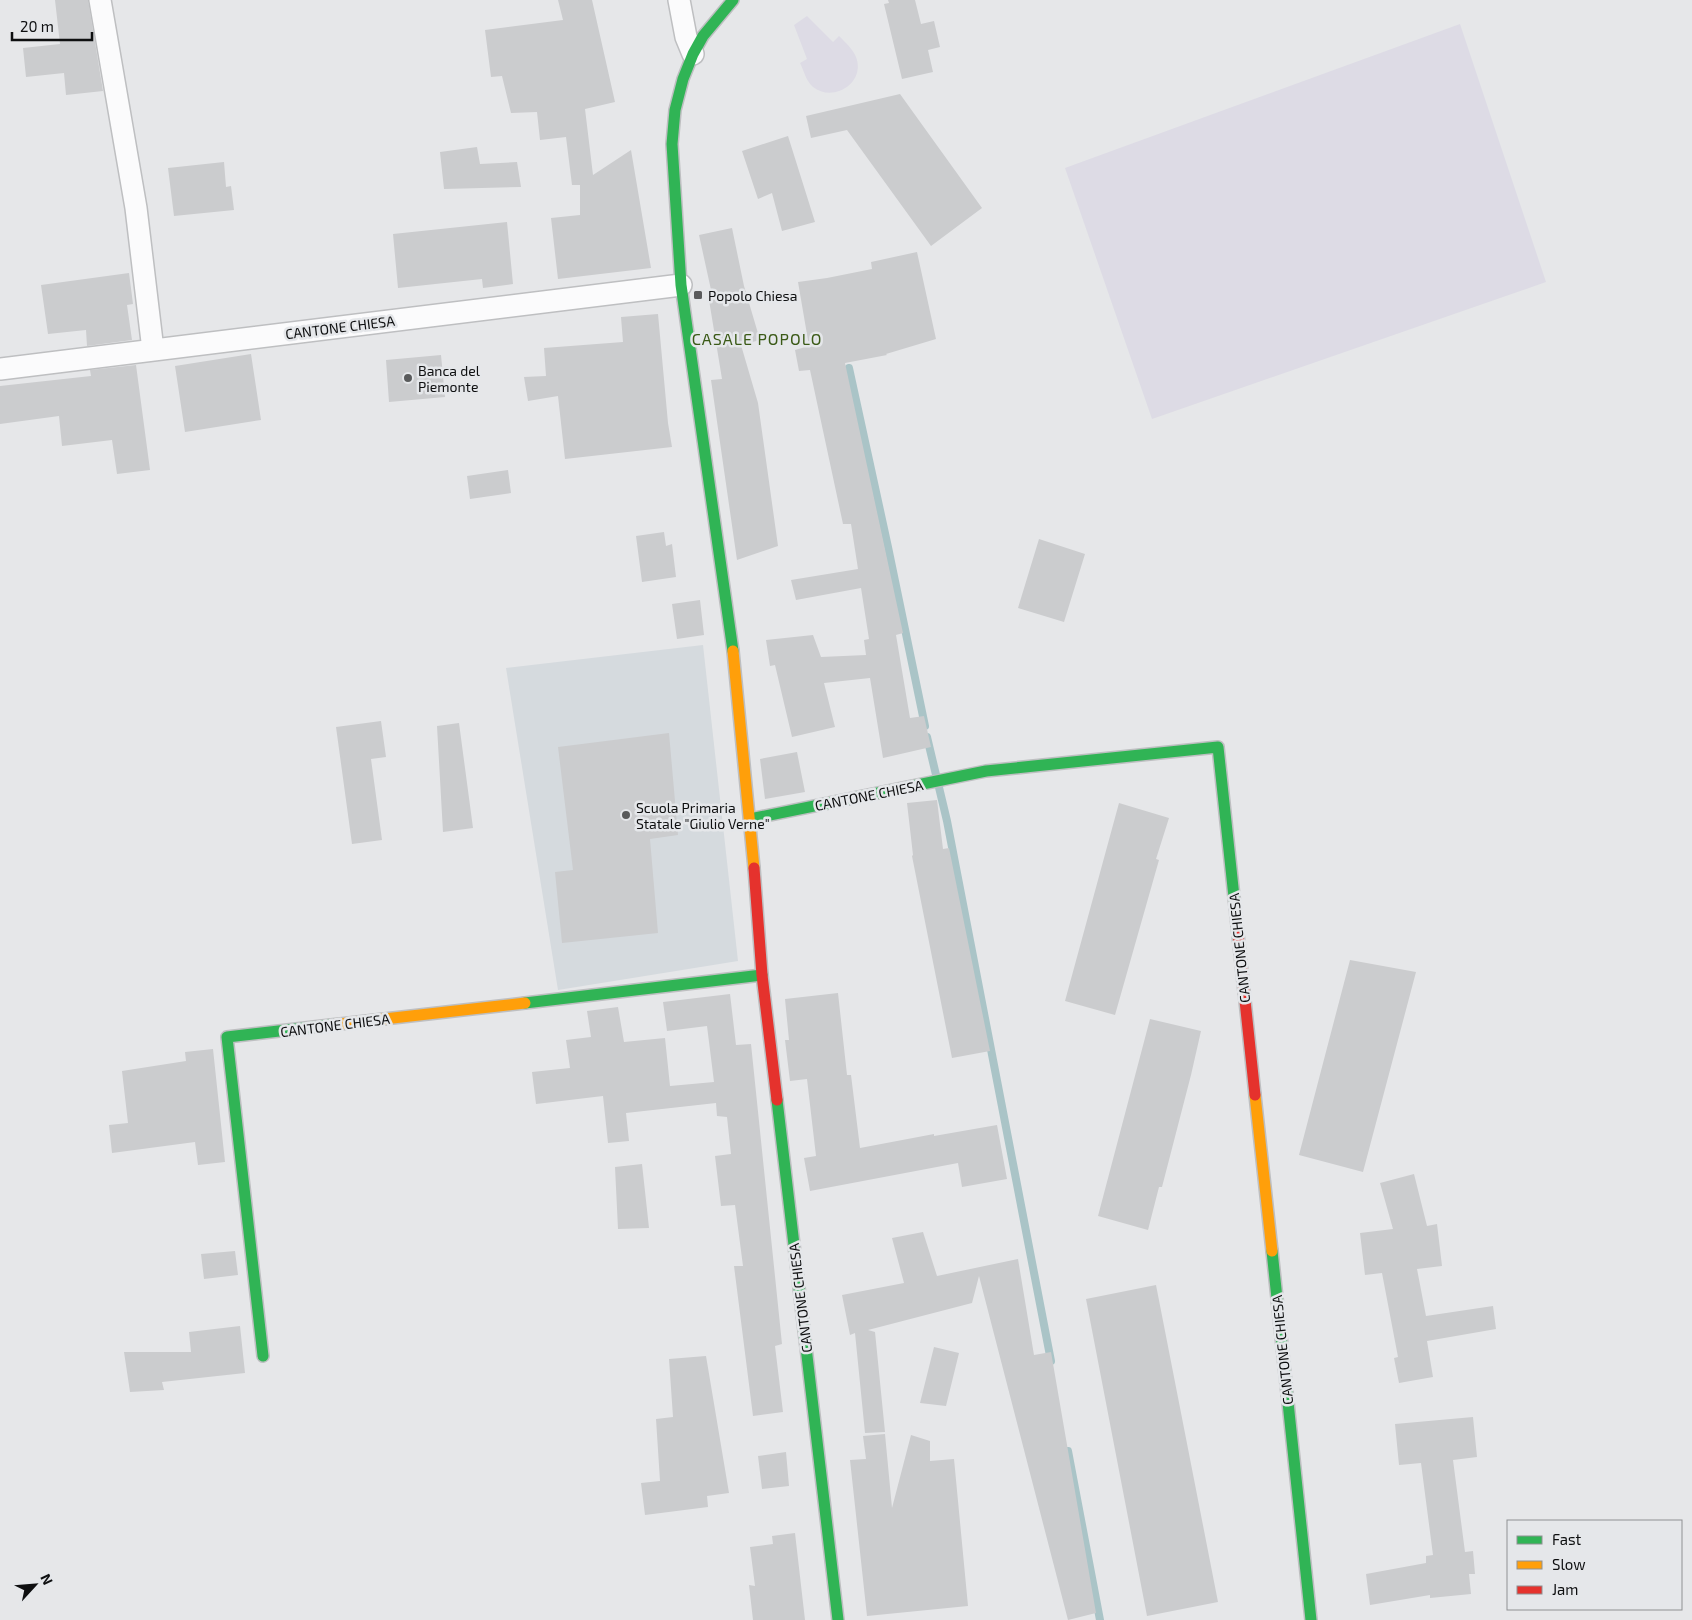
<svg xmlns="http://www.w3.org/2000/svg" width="1692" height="1620" viewBox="0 0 1692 1620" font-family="'Exo 2',sans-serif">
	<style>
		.built { fill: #d5dade }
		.green { fill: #dddbe5 }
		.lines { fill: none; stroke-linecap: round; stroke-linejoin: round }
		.stream { stroke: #aac4c7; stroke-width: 8 }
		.building { fill: #cbccce }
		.street-casing { stroke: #bebfc1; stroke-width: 24 }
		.fast-casing { stroke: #bebfc1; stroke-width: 14 }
		.slow-casing { stroke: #bebfc1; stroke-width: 14 }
		.jam-casing { stroke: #bebfc1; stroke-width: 14 }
		.street { stroke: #fbfbfc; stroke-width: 21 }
		.fast { stroke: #30b455; stroke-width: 11 }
		.slow { stroke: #ff9f0a; stroke-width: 11 }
		.jam { stroke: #e5322d; stroke-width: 11 }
		.poi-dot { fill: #5a5b5c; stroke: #e5e7ea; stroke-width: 2 }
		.labels { text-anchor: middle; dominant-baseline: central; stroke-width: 5; stroke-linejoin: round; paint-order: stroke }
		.poi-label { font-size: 14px; fill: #0e0f10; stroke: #e5e7ea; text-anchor: start }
		.street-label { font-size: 14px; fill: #0e0f10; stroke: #e5e7ea }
		.quarter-label { font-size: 16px; letter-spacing: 1px; fill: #3b5a17; stroke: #e5e7ea }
	</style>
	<rect width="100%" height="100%" fill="#e6e7e9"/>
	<path class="built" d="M703,645L738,961L558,990L506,668Z"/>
	<path class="green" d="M807,16L833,42L839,36C845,42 853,49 856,57C866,83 833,103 813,87C806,81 804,71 800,63L807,59L794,25Z
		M1460,24L1546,282L1152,419L1065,168Z"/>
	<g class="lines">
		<path class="stream" d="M849,368L888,547L925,726
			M927,737L947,821L1051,1361
			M1068,1451L1100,1620"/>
	</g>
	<path class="building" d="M55,0H88L103,91L66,95L64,73L26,77L23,48L60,44Z
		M558,0H592L615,102L585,109L593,175L631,150L651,268L558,279L551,218L580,215V185H572L566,137L540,140L537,112L511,113L502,76L491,77L485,30L563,20Z
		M888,0H915L921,24L934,21L940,47L928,50L933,72L902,79L884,4L889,3Z
		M900,94L982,208L931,246L847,130L811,138L806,116Z
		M788,136L815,222L782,231L772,193L758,199L742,151Z
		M477,147L480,164L517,162L521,187L444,189L440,152Z
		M224,162L226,187L231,186L234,210L174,216L168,168Z
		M507,222L513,284L483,288L482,279L398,288L393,234Z
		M732,228L744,286L760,340L741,345L758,403L778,546L737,560L711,380L722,379L709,300L713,299L699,235Z
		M917,252L936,339L886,354L887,355L845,363L903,633L896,635L910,718L924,716L931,747L883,758L870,678L824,683L835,727L792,737L775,665L770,666L766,640L813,635L821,657L866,655L864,640L869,639L861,588L796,600L791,580L858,569L851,524H843L810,370L799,371L795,350L809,346L798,282L827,278L872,269L871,262Z
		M129,273L133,304L127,305L132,340L87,346L86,330L48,334L41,285Z
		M658,314L668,423L672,447L565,459L558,396L528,401L524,377L546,376L544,348L623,342L621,317Z
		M251,354L261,420L185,432L175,366Z
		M441,355L445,397L389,402L386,360Z
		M136,365L150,470L117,474L112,440L62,446L59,416L0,424V386L91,376L90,370Z
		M508,470L511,493L470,499L467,476Z
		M664,532L666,546L672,544L676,577L642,582L636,536Z
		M1039,539L1085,554L1064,622L1018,608Z
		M700,600L704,635L677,639L672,604Z
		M381,721L386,757L371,759L382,840L352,844L336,727Z
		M459,723L473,828L443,832L437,726Z
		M669,733L678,835L650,839L658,933L562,943L555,872L573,870L558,747Z
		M797,752L805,792L765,799L760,759Z
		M937,800L943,849L949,848L990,1051L952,1058L912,856L913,855L907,803Z
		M1119,803L1169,818L1156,859L1159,860L1115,1015L1065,1001Z
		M1350,960L1416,972L1363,1172L1299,1155Z
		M838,993L847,1075H851L860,1148L934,1134V1136L997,1125L1007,1179L962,1187L958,1163L810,1191L804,1158L816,1156L807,1079L790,1081L785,1040H789L785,999Z
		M730,994L736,1045L751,1044L782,1344L775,1346L783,1412L753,1416L734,1266H743L735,1205L721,1206L715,1156L731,1154L727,1117L717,1116L716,1103L626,1113L629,1141L608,1143L603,1096L536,1104L532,1072L570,1068L566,1040L591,1037L587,1011L618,1007L624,1042L665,1038L670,1086L714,1082L707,1026L667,1031L663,1002Z
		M1150,1019L1201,1031L1191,1075L1162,1187H1159L1148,1230L1098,1216Z
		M213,1049L225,1162L198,1165L195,1142L112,1153L109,1125L128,1123L122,1071L186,1061L185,1052Z
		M642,1164L649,1228L618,1229L615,1167Z
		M1414,1174L1427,1226L1437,1224L1442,1266L1417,1269L1426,1316L1493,1306L1496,1329L1427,1341L1433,1377L1399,1383L1394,1358L1398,1357L1382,1273L1365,1275L1360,1233L1393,1229L1380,1183Z
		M923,1232L937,1276L1018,1259L1034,1355L1051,1352L1096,1613L1068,1620L979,1276L972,1303L868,1330L875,1332L885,1432L865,1433L855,1333L850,1335L842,1295L904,1283L892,1238Z
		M235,1251L238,1275L204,1279L201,1254Z
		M1156,1285L1218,1602L1147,1616L1086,1299Z
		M240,1326L245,1373L162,1382L164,1390L130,1392L124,1352H191L189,1332Z
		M934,1347L959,1353L946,1406L920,1403Z
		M706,1356L729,1493L707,1496L708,1507L645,1515L641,1483L660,1481L656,1419L673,1417L669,1359Z
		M1473,1417L1477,1457L1453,1460L1465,1552L1473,1551L1475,1574H1469L1471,1594L1430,1598V1595L1370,1605L1366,1574L1426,1563V1556L1433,1555L1421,1463L1399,1465L1395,1424Z
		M885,1434L892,1508L911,1435L930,1441V1461L954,1459L968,1606L867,1616L850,1460L866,1459L863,1436Z
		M786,1452L789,1486L762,1489L758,1456Z
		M795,1533L805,1620H753L749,1585L755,1586L750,1547L773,1544L772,1536Z"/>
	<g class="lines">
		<defs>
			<path id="street" d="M100,0L136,208L153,350
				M679,0L686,37L693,54
				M0,369L681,285"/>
			<path id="fast" d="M733,651L681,285L672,144L675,110L683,79L693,54L703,36L733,0
				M750,819L986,771L1218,747L1237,925
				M525,1003L762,975
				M777,1100L838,1620
				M1272,1251L1311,1620
				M263,1356L227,1037L331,1025"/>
			<path id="slow" d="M733,651L754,868
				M331,1025L525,1003
				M1255,1095L1272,1251"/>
			<path id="jam" d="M754,868L762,975L777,1100
				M1237,925L1255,1095"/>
		</defs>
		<use href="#street" class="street-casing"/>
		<use href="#fast" class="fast-casing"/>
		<use href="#slow" class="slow-casing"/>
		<use href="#jam" class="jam-casing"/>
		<use href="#street" class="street"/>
		<use href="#fast" class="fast"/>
		<use href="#slow" class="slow"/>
		<use href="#jam" class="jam"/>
	</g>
	<g class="poi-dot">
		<rect x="693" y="290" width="10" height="10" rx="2.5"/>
		<circle cx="408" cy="378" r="5"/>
		<circle cx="626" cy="815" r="5"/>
	</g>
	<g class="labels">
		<g class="poi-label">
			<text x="708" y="295">Popolo Chiesa</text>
			<text x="418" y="370">Banca del<tspan x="418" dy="16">Piemonte</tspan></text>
			<text x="636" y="807">Scuola Primaria<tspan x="636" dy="16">Statale "Giulio Verne"</tspan></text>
		</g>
		<g class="street-label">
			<text transform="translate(340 327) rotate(-7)">CANTONE CHIESA</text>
			<text transform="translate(869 795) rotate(-11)">CANTONE CHIESA</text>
			<text transform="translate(1239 948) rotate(-96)">CANTONE CHIESA</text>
			<text transform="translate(335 1025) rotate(-7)">CANTONE CHIESA</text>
			<text transform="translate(800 1298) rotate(-97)">CANTONE CHIESA</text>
			<text transform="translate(1282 1350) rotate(-96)">CANTONE CHIESA</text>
		</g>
		<g class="quarter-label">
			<text x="757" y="338">CASALE POPOLO</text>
		</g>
	</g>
	<rect x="1507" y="1520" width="175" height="90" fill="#e5e7ea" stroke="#8f9193"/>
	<rect x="1517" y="1536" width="25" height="8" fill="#30b455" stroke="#8f9193"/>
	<text x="1552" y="1545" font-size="15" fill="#0e0f10">Fast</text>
	<rect x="1517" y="1561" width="25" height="8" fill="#ff9f0a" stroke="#8f9193"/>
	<text x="1552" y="1570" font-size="15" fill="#0e0f10">Slow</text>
	<rect x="1517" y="1586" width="25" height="8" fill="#e5322d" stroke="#8f9193"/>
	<text x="1552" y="1595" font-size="15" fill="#0e0f10">Jam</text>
	<g transform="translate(35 1585) rotate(64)" stroke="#e5e7ea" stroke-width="4" paint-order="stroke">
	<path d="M0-4L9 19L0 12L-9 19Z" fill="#0e0f10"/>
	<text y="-8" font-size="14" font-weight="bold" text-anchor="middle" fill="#0e0f10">N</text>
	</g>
	<path d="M12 32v8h80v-8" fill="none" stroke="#0e0f10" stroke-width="2.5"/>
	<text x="20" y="32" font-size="15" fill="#0e0f10" stroke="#e5e7ea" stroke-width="4" paint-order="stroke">20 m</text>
</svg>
